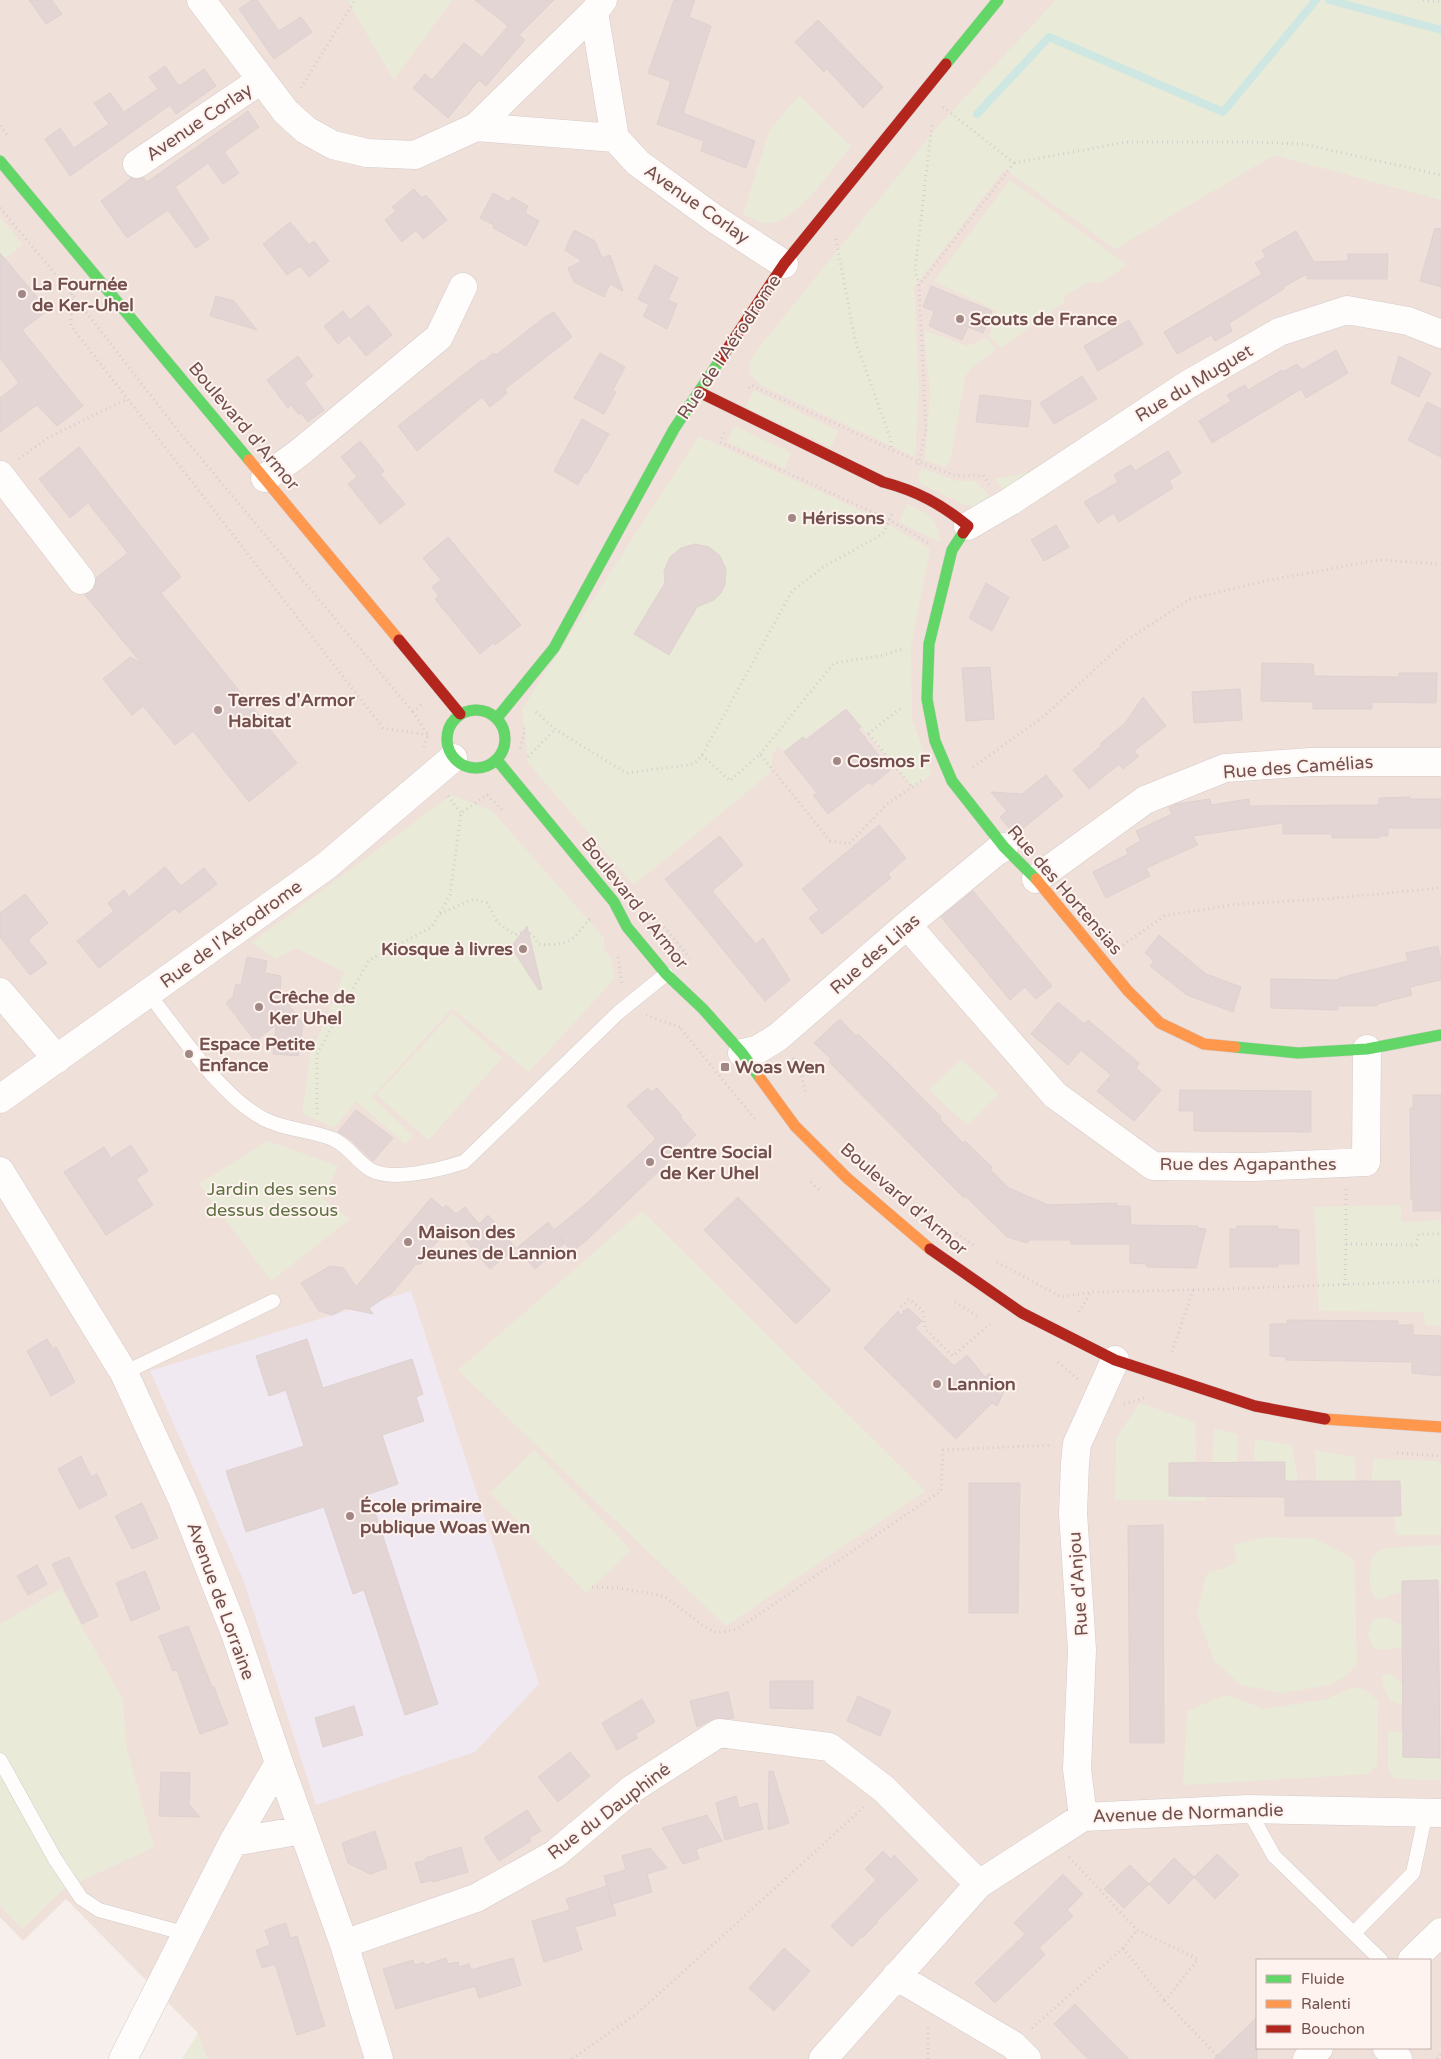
<svg xmlns="http://www.w3.org/2000/svg" width="1441" height="2059" viewBox="0 0 1441 2059" font-family="'Varela Round',sans-serif">
	<style>
		.residential { fill: #efe0da; fill-rule: evenodd }
		.education { fill: #f0e9f2 }
		.green { fill: #e9ebd8 }
		.lines { fill: none; stroke-linecap: round; stroke-linejoin: round }
		.stream { stroke: #cee7e2; stroke-width: 8 }
		.building { fill: #e3d5d4; stroke: #dfd1cf }
		.lane-casing { stroke: #d6cbc8; stroke-width: 15 }
		.street-casing { stroke: #d6cbc8; stroke-width: 29 }
		.fast-casing { stroke: #d8ccca; stroke-width: 12 }
		.slow-casing { stroke: #d8ccca; stroke-width: 12 }
		.jam-casing { stroke: #d8ccca; stroke-width: 12 }
		.path { stroke: #d7cdcc; stroke-width: 3; stroke-dasharray: 1 4; stroke-linecap: butt }
		.lane { stroke: #fefdfc; stroke-width: 14 }
		.street { stroke: #fefdfc; stroke-width: 28 }
		.fast { stroke: #63d668; stroke-width: 11 }
		.slow { stroke: #ff974d; stroke-width: 11 }
		.jam { stroke: #b3261e; stroke-width: 11 }
		.poi-dot { fill: #a18885; stroke: #fef3ee; stroke-width: 2 }
		.labels { text-anchor: middle; dominant-baseline: central; stroke-width: 4; stroke-linejoin: round; paint-order: stroke }
		.street-label { font-size: 18px; fill: #73504e; stroke: #fef3ee }
		.poi-label { font-size: 18px; font-weight: bold; fill: #73504e; stroke: #fef3ee; text-anchor: start }
		.park-label { font-size: 18px; fill: #5f7243; stroke: #fef3ee }
	</style>
	<rect width="100%" height="100%" fill="#f7efec"/>
	<path class="residential" d="M0,0H1441V2059H207L197,2032L66,1899L23,1941L0,1917ZM1257,1960H1430V2048H1257Z"/>
	<path class="education" d="M411,1291L539,1684L475,1752L316,1805L243,1579L150,1371Z"/>
	<path class="green" d="M347,0H452L394,80Z
		M1056,0H1441V200L1274,155L1115,249L1005,169L914,287L919,387L915,457L761,385L751,375L749,364L756,351L941,123Z
		M799,96L851,146C833,168 800,218 772,223C762,225 751,218 743,214L770,129Z
		M1010,180L1127,265L1099,284L1090,281L1065,295L1063,303L1001,348L989,336L997,311L934,281Z
		M0,217L23,245L0,262Z
		M924,330L967,346L987,338L996,349L971,368L965,377L950,461L945,467L925,460L930,394Z
		M754,390L838,431L831,447L745,407Z
		M734,426L791,453L785,468L727,442Z
		M699,436L881,520L930,549L911,647L912,719L932,774L912,787L846,709L785,752L778,746L773,753L770,773L634,885L528,763L522,709Z
		M921,468L956,481H976L989,496L988,502L983,506L965,505L921,484L918,479Z
		M1035,471L1004,492L995,479Z
		M907,504C930,515 936,516 941,543L899,522Z
		M451,795L491,810L604,938V949L611,959L615,978L529,1072L452,1008L372,1097L413,1136L405,1144L356,1101L334,1128L302,1113L311,1052L328,1014L344,972L296,948L276,959L251,943Z
		M452,1013L502,1058L428,1140L377,1095Z
		M961,1059L998,1094L967,1125L929,1090Z
		M268,1141L338,1166L323,1199L350,1219L271,1281L199,1184Z
		M1401,1205V1222L1441,1220V1325H1425L1424,1312L1319,1311L1314,1207Z
		M642,1211L925,1491L726,1626L458,1370Z
		M1140,1403L1195,1422L1196,1462L1169,1463V1496L1206,1497L1205,1501L1115,1500L1116,1438Z
		M1214,1429L1238,1434L1237,1462H1212Z
		M1255,1439L1292,1445L1298,1481H1285V1462L1254,1461Z
		M534,1450L631,1550L586,1593L490,1493Z
		M1315,1450L1355,1457V1481H1316Z
		M1373,1459L1437,1461L1441,1464V1535H1396L1394,1516H1401L1400,1481H1372Z
		M1265,1537L1316,1539L1341,1552L1354,1561L1357,1664L1346,1676L1329,1685L1282,1693L1241,1685L1214,1660L1197,1614L1205,1579L1209,1572L1223,1569L1237,1561L1233,1545Z
		M1441,1545V1589H1438V1580L1403,1581L1402,1592L1391,1595L1378,1600C1366,1589 1370,1574 1371,1558L1378,1552L1386,1548Z
		M61,1589L123,1700L126,1746L154,1847L64,1889L22,1929L0,1905V1624Z
		M1384,1617L1402,1625V1647L1385,1650L1373,1648L1368,1634L1372,1620Z
		M1386,1674L1393,1676L1403,1684V1705L1390,1701L1383,1686L1382,1675Z
		M1353,1687L1366,1690L1378,1701L1377,1766L1368,1774L1183,1785L1187,1711L1226,1695L1265,1709L1327,1699Z
		M1440,1721L1441,1780L1399,1779L1392,1777L1388,1767V1731L1403,1733V1757L1440,1758Z
		M198,2033L207,2059H182Z"/>
	<g class="lines">
		<path class="stream" d="M1329,0L1441,30
			M977,114L1049,37L1223,112L1316,0"/>
	</g>
	<path class="building" d="M29,0H52L62,14L46,24Z
		M252,0H257L279,31L301,17L312,32L274,59L239,9Z
		M475,0H554L519,35L525,40L486,86L479,80L448,118L413,88L425,74L432,80L464,43L482,57L508,26Z
		M674,0H695L689,17L711,26L683,113L755,141L746,168L701,151L704,141L657,124L671,81L648,73Z
		M818,20L883,87L863,108L827,69L824,72L795,42Z
		M165,66L179,86L204,69L216,86L176,114L170,105L70,176L45,139L60,128L74,148L109,124L94,103L110,93L124,112L158,89L149,77Z
		M248,111L259,127L224,152L239,173L223,184L208,163L175,187L209,239L196,248L168,210L127,238L101,201L132,178L139,179L144,178L147,182Z
		M414,189L422,198L426,195L447,220L423,239L416,230L402,242L385,220L396,211L392,207Z
		M493,193L509,202L512,197L528,206L525,213L539,221L526,246L493,228L494,225L480,218Z
		M290,222L309,245L314,241L329,261L309,277L300,266L287,275L263,244Z
		M1435,228L1441,229V287L1420,281Z
		M574,230L595,241L602,258L610,255L623,291L610,284L604,297L574,282L568,268L582,261L565,250Z
		M1296,231L1314,262L1348,261V254H1388L1387,279H1307V274L1283,287L1284,289L1229,323L1232,331L1215,341L1211,335L1177,354L1164,332L1262,274L1255,263L1266,257L1262,250Z
		M0,253L48,310L22,330L83,406L57,426L37,405L0,432V398L19,383L0,358Z
		M655,265L678,278L668,300L677,304L667,329L643,316L649,305L638,299Z
		M931,286L992,311L983,333L968,327L962,340L929,326L934,311L923,307Z
		M216,296L234,301L257,330L210,316Z
		M368,305L392,335L366,356L349,335L338,344L324,326L343,311L350,320Z
		M554,312L572,337L505,389L507,393L490,407L482,397L417,451L398,426L482,360L483,361L494,353L496,355L545,317Z
		M1129,320L1143,344L1098,371L1084,346Z
		M1336,350L1348,373L1306,398L1301,389L1212,443L1199,421L1231,401L1227,395L1245,385L1248,390L1282,370L1283,372L1297,364L1302,370Z
		M600,353L625,367L613,390L616,392L604,414L574,398Z
		M298,356L313,376L304,383L324,410L308,422L301,413L299,415L291,405L288,408L267,380Z
		M1399,356L1431,373L1419,397L1391,383Z
		M1082,376L1097,399L1054,424L1040,403Z
		M980,395L1031,401L1028,427L976,422Z
		M1427,402L1441,409V457L1408,440Z
		M582,419L609,434L587,473L585,472L578,485L554,471Z
		M360,441L384,471L380,474L405,504L380,524L348,484L357,477L341,457Z
		M79,447L181,577L161,593L297,763L249,802L193,731L175,745L143,706L132,715L103,679L130,657L142,664L85,595L91,592L95,586L96,578L128,553L88,503L70,518L39,479Z
		M1168,451L1181,473L1169,481L1173,488L1119,522L1114,513L1098,523L1084,502L1118,482L1114,475L1122,470L1131,465L1135,471Z
		M1056,525L1069,547L1044,561L1031,540Z
		M448,537L521,625L495,645L493,643L480,654L435,599L439,596L432,587L441,580L423,558Z
		M695,544L709,547L720,556L726,569L725,584L721,593L714,600L697,607L669,655L634,634L665,583L664,571L670,557L681,548Z
		M986,583L1009,597L992,631L969,618Z
		M1262,663L1313,664L1314,676L1399,677V673H1437L1436,703L1372,702V709H1313V702L1261,701Z
		M990,667L994,719L966,721L962,668Z
		M1240,689L1242,720L1194,723L1192,692Z
		M1143,697L1166,726L1134,751L1139,756L1123,769L1119,764L1089,789L1073,770L1101,746L1100,744L1125,723Z
		M846,709L861,727L858,729L890,770L872,785L869,782L828,814L813,795L817,793L784,752L803,737L806,740Z
		M1046,775L1063,796L1021,830L1020,828L1013,833L1000,817L1007,811L991,792L1022,794Z
		M1410,797V799H1441V828H1388V836H1379V838H1332V834H1283V823L1193,836L1198,845L1146,868L1150,876L1106,898L1093,872L1128,854L1126,849L1141,841L1136,831L1172,814L1169,807L1176,804L1210,799L1211,805L1249,799L1250,806L1379,805V798Z
		M879,825L906,858L888,874L891,878L822,934L809,918L819,910L802,889Z
		M720,836L743,865L712,891L756,944L763,938L790,980L765,1001L665,879Z
		M165,867L181,886L204,868L217,884L179,913L175,908L99,968L77,941L114,911L108,903L124,890L129,897Z
		M973,891L1052,986L1036,999L1025,987L1010,1000L941,917Z
		M25,894L48,923L28,940L47,963L30,975L0,937V913Z
		M527,926L542,989L539,990L511,947Z
		M1159,935L1206,974L1241,987L1233,1012L1187,995L1150,966L1154,961L1145,953Z
		M1438,946L1441,960V980L1410,987L1412,995L1377,1004V1006H1338V1010L1271,1008V979L1339,980V978L1408,961L1406,953Z
		M247,957L267,961L265,973L281,976L280,993L303,1024L298,1056L273,1054L276,1025L255,1041L226,1003L233,997L236,984L241,985Z
		M1058,1002L1084,1024L1088,1020L1139,1063L1136,1068L1161,1090L1134,1121L1097,1091L1111,1075L1081,1050L1068,1065L1031,1034Z
		M840,1019L856,1036L858,1034L891,1066L941,1117L940,1119L963,1143L965,1141L992,1167L990,1169L1009,1188L1048,1205L1117,1203V1206H1130L1131,1225L1198,1226L1197,1228L1206,1229L1196,1268L1147,1267L1146,1264L1130,1263V1244H1071V1240H1029L1027,1243L1007,1237L965,1196L964,1198L829,1062L831,1059L814,1043Z
		M648,1088L652,1092L657,1088L682,1116L680,1117L696,1135L589,1238L572,1252L560,1237L564,1244L535,1269L517,1248L548,1222L554,1230L586,1204L656,1139L627,1106Z
		M1180,1090L1311,1091V1132L1194,1131V1111H1179Z
		M1413,1095H1441V1211H1413V1199H1411L1410,1108H1413Z
		M356,1110L393,1138L373,1161L350,1139L338,1132Z
		M131,1145L148,1171L136,1179L153,1205L106,1235L64,1172L104,1147L111,1158Z
		M738,1197L831,1290L796,1324L704,1230Z
		M431,1198L443,1208L446,1205L456,1214L465,1207L479,1224L488,1215L516,1248L490,1269L453,1226L424,1255L422,1263L415,1265L392,1293L369,1308L373,1314L345,1308L333,1315L319,1311L301,1283L330,1266L344,1268L356,1287Z
		M1237,1226H1278V1229L1299,1230V1264H1278V1267H1230V1229H1237Z
		M908,1308L922,1321L915,1328L954,1366L967,1355L985,1377L989,1373L1005,1389L997,1406L992,1403L956,1439L864,1348L898,1311L901,1315Z
		M1287,1320L1398,1321V1325H1413V1335L1441,1336V1376L1412,1373V1362L1286,1360V1357L1270,1356V1324H1287Z
		M47,1339L53,1349L56,1347L75,1382L51,1396L27,1351Z
		M307,1339L323,1388L412,1359L423,1394L416,1397L424,1421L382,1435L398,1484L369,1494L438,1704L405,1715L364,1590L353,1594L324,1507L246,1532L226,1471L304,1446L286,1390L269,1396L256,1356Z
		M81,1456L91,1477L97,1474L107,1495L79,1509L58,1469Z
		M1285,1462V1481H1400L1401,1516H1285V1497L1169,1496V1463Z
		M969,1483H1020L1018,1613H969Z
		M142,1503L158,1538L132,1549L115,1516Z
		M1163,1525L1164,1743H1130L1128,1526Z
		M69,1557L98,1616L82,1624L52,1564Z
		M37,1565L47,1584L28,1595L17,1576Z
		M145,1571L160,1609L131,1621L116,1583Z
		M1438,1580L1440,1758L1403,1757L1402,1581Z
		M188,1626L212,1687H214L228,1724L200,1734L177,1670L173,1671L159,1636Z
		M770,1681H813V1709L770,1708Z
		M728,1692L734,1718L711,1720L697,1727L690,1701Z
		M858,1696L891,1711L880,1736L847,1721Z
		M642,1699L655,1722L635,1734L638,1738L617,1750L602,1723Z
		M354,1706L363,1735L323,1747L315,1718Z
		M570,1752L590,1776L558,1802L538,1777Z
		M769,1771H773L789,1823L768,1830Z
		M161,1772L190,1773L189,1804L200,1817L159,1816Z
		M736,1796L739,1808L757,1803L763,1829L725,1840L716,1803Z
		M527,1810L541,1831L529,1838L531,1841L499,1861L484,1838Z
		M707,1815L722,1841L696,1849L699,1859L683,1864L662,1828Z
		M375,1831L387,1868L370,1874L348,1863L342,1843Z
		M461,1847L468,1872L433,1882L432,1880L421,1883L415,1863L426,1860L425,1858Z
		M650,1848L667,1868L647,1874L652,1892L612,1904L604,1876L626,1870L622,1856Z
		M883,1851L891,1859L894,1855L918,1880L877,1921L878,1922L862,1938L861,1937L852,1947L831,1926L876,1880L865,1869Z
		M1217,1854L1239,1875L1215,1899L1194,1877Z
		M1174,1858L1194,1877L1169,1904L1149,1884Z
		M1130,1865L1149,1884L1124,1908L1104,1889Z
		M1063,1874L1083,1894L1067,1910L1073,1916L1039,1948L1045,1955L995,2003L975,1983L1025,1934L1014,1923Z
		M607,1886L616,1915L575,1927L582,1950L544,1962L532,1921L570,1910L566,1899Z
		M286,1923L290,1938L297,1936L325,2026L297,2035L275,1964L262,1968L256,1950L270,1945L265,1930Z
		M784,1948L810,1971L774,2011L749,1988Z
		M446,1958L448,1964L458,1962L459,1967L469,1964L471,1970L513,1958L521,1985L479,1998L475,1986L396,2009L383,1969L413,1960L415,1965L424,1962L425,1965Z
		M1075,2004L1099,2029L1129,2059H1088L1054,2024Z
		M1257,2017V2059H1214Z"/>
	<g class="lines">
		<defs>
			<path id="lane" d="M148,993C179,1032 220,1096 264,1119C285,1130 311,1130 333,1139C349,1146 357,1162 371,1170C393,1182 442,1169 464,1162L618,1013L666,974
				M124,1373L273,1301
				M0,1760L55,1859L81,1898L99,1910L187,1934
				M1248,1809L1274,1856L1381,1960
				M1354,1933L1413,1873L1426,1812"/>
			<path id="street" d="M201,0L286,112L306,130L333,145L367,153L415,155L476,127L615,138
				M603,0L594,12L615,138L638,163L715,219L784,264
				M476,127L594,12
				M137,164L261,80
				M0,475L81,580
				M265,478L299,453L439,337L463,287
				M968,526L1011,501L1187,385L1279,332L1347,310L1408,321L1441,334
				M1036,879L1145,800L1225,768L1311,762H1441
				M907,925L1055,1095L1153,1166L1255,1167L1366,1162L1367,1049
				M0,992L57,1059
				M742,1053L757,1050L778,1037L907,925L997,851L1004,847
				M0,1099L326,866L453,758
				M0,1171L124,1373L183,1501L235,1633L279,1763L344,1944L379,2059
				M1083,1817L1077,1769L1082,1650L1073,1513L1075,1463L1077,1444L1115,1360
				M233,1842L303,1830
				M344,1944L476,1898L555,1854L632,1789L719,1733L829,1747L884,1789L979,1884
				M1412,1960L1441,1932
				M896,1976L1013,2045L1027,2059
				M1387,2048L1398,2059
				M123,2059L233,1842L279,1763
				M823,2059L979,1884L1083,1817L1248,1809L1441,1813
				M1307,2059L1319,2048"/>
			<path id="fast" d="M946,64L998,0
				M0,161L249,460
				M963,533L952,550L929,644L927,699L935,741L952,781L1004,847L1036,879
				M447 739a29 29 0 1 1 58 0a29 29 0 1 1-58 0Z
				M497,718L554,648L674,429L720,360
				M497,760L614,902L627,927L666,974L703,1009L742,1053L760,1078
				M1235,1047L1298,1053L1367,1049L1441,1035"/>
			<path id="slow" d="M249,460L399,640
				M1036,879L1128,991L1160,1023L1204,1044L1235,1047
				M760,1078L795,1126L847,1178L930,1249
				M1325,1419L1441,1427"/>
			<path id="jam" d="M720,360L784,264L946,64
				M699,392L883,482C917,491 941,504 968,526L963,533
				M399,640L460,714
				M930,1249L1022,1313L1115,1360L1255,1406L1325,1419"/>
		</defs>
		<use href="#lane" class="lane-casing"/>
		<use href="#street" class="street-casing"/>
		<use href="#fast" class="fast-casing"/>
		<use href="#slow" class="slow-casing"/>
		<use href="#jam" class="jam-casing"/>
		<path class="path" d="M1423,0L1441,2
			M301,88L355,0
			M943,107L1014,163L919,285L926,429L919,462L956,476L983,475L989,485
			M0,126L8,136
			M1014,163L1126,142H1251L1303,144L1441,175
			M0,208L72,294L179,432L413,712
			M836,239L855,340L891,440V449
			M919,285L915,271L932,123
			M72,294L71,326L383,728L428,735
			M749,388L751,385L919,462L916,467
			M724,433L720,442L890,520L928,543
			M19,459L49,437L127,399
			M421,705L413,712L428,735L424,747
			M536,712L555,729L626,773L694,764L702,755L792,591L823,567L883,534L893,512
			M869,734L912,787
			M864,737L903,706
			M520,748L525,730L524,725
			M760,754L834,663L880,656L903,649
			M702,755L730,781L760,754L830,841L849,844L887,804L924,779
			M528,757L555,729
			M973,767L1043,717L1127,640L1190,599L1265,581L1378,560L1441,564
			M487,795L502,810
			M448,796L461,813
			M440,914L473,899L487,903L498,923L515,935C524,929 534,932 537,944C571,947 572,940 592,916
			M664,927L690,958
			M1123,945L1164,916L1238,904L1324,899L1441,888
			M618,957L622,985
			M646,1015L682,1028
			M681,1029L755,1119
			M793,1058L799,1066L806,1094
			M317,1114V1054L369,960L432,927L450,895L461,813L488,794
			M811,1182L821,1192
			M1346,1189V1244L1416,1245L1419,1234H1441
			M956,1233L976,1247
			M997,1262L1061,1297L1091,1292
			M1345,1285L1346,1244
			M1193,1290L1441,1281
			M955,1302L977,1316
			M904,1311L901,1307L909,1299L923,1311L925,1329L953,1356L990,1324
			M1079,1312L1091,1292L1193,1290L1172,1352
			M1058,1362L1078,1379
			M1124,1404L1144,1398
			M1397,1453L1441,1456
			M592,1587L618,1588L664,1596L705,1627L717,1633L737,1629L941,1491L943,1450L1052,1445
			M1069,1857L1137,1930L1198,1959L1165,2001L1220,2059
			M1123,1948L1165,2001
			M1032,2028L1123,1948L1137,1930
			M572,2059L639,2012L864,1807
			M928,2059V2025
			M1437,2059L1441,2053"/>
		<use href="#lane" class="lane"/>
		<use href="#street" class="street"/>
		<use href="#fast" class="fast"/>
		<use href="#slow" class="slow"/>
		<use href="#jam" class="jam"/>
	</g>
	<g class="poi-dot">
		<circle cx="22" cy="294" r="5"/>
		<circle cx="960" cy="319" r="5"/>
		<circle cx="792" cy="518" r="5"/>
		<circle cx="218" cy="710" r="5"/>
		<circle cx="837" cy="761" r="5"/>
		<circle cx="523" cy="949" r="5"/>
		<circle cx="259" cy="1007" r="5"/>
		<circle cx="189" cy="1054" r="5"/>
		<rect x="720" y="1062" width="10" height="10" rx="2.5"/>
		<circle cx="650" cy="1162" r="5"/>
		<circle cx="408" cy="1242" r="5"/>
		<circle cx="937" cy="1384" r="5"/>
		<circle cx="350" cy="1516" r="5"/>
	</g>
	<g class="labels">
		<g class="street-label">
			<text transform="translate(199 122) rotate(-34)">Avenue Corlay</text>
			<text transform="translate(697 204) rotate(35)">Avenue Corlay</text>
			<text transform="translate(729 347) rotate(-56)">Rue de l'Aérodrome</text>
			<text transform="translate(1194 383) rotate(-31)">Rue du Muguet</text>
			<text transform="translate(244 426) rotate(50)">Boulevard d'Armor</text>
			<text transform="translate(1298 767) rotate(-4)">Rue des Camélias</text>
			<text transform="translate(1065 890) rotate(49)">Rue des Hortensias</text>
			<text transform="translate(635 903) rotate(52)">Boulevard d'Armor</text>
			<text transform="translate(231 934) rotate(-36)">Rue de l'Aérodrome</text>
			<text transform="translate(875 954) rotate(-41)">Rue des Lilas</text>
			<text x="1248" y="1164">Rue des Agapanthes</text>
			<text transform="translate(904 1199) rotate(41)">Boulevard d'Armor</text>
			<text transform="translate(1078 1584) rotate(-94)">Rue d'Anjou</text>
			<text transform="translate(221 1601) rotate(70)">Avenue de Lorraine</text>
			<text transform="translate(609 1811) rotate(-37)">Rue du Dauphiné</text>
			<text transform="translate(1188 1813) rotate(-2)">Avenue de Normandie</text>
		</g>
		<g class="poi-label">
			<text x="32" y="284">La Fournée<tspan x="32" dy="21">de Ker-Uhel</tspan></text>
			<text x="970" y="319">Scouts de France</text>
			<text x="802" y="518">Hérissons</text>
			<text x="228" y="700">Terres d'Armor<tspan x="228" dy="21">Habitat</tspan></text>
			<text x="847" y="761">Cosmos F</text>
			<text x="513" y="949" text-anchor="end">Kiosque à livres</text>
			<text x="269" y="997">Crêche de<tspan x="269" dy="21">Ker Uhel</tspan></text>
			<text x="199" y="1044">Espace Petite<tspan x="199" dy="21">Enfance</tspan></text>
			<text x="735" y="1067">Woas Wen</text>
			<text x="660" y="1152">Centre Social<tspan x="660" dy="21">de Ker Uhel</tspan></text>
			<text x="418" y="1232">Maison des<tspan x="418" dy="21">Jeunes de Lannion</tspan></text>
			<text x="947" y="1384">Lannion</text>
			<text x="360" y="1506">École primaire<tspan x="360" dy="21">publique Woas Wen</tspan></text>
		</g>
		<g class="park-label">
			<text x="272" y="1189">Jardin des sens<tspan x="272" dy="21">dessus dessous</tspan></text>
		</g>
	</g>
	<rect x="1256" y="1959" width="175" height="90" fill="#fef3ee" stroke="#c6b2ae"/>
	<rect x="1266" y="1975" width="25" height="8" fill="#63d668" stroke="#c6b2ae"/>
	<text x="1301" y="1984" font-size="15" fill="#73504e">Fluide</text>
	<rect x="1266" y="2000" width="25" height="8" fill="#ff974d" stroke="#c6b2ae"/>
	<text x="1301" y="2009" font-size="15" fill="#73504e">Ralenti</text>
	<rect x="1266" y="2025" width="25" height="8" fill="#b3261e" stroke="#c6b2ae"/>
	<text x="1301" y="2034" font-size="15" fill="#73504e">Bouchon</text>
</svg>
